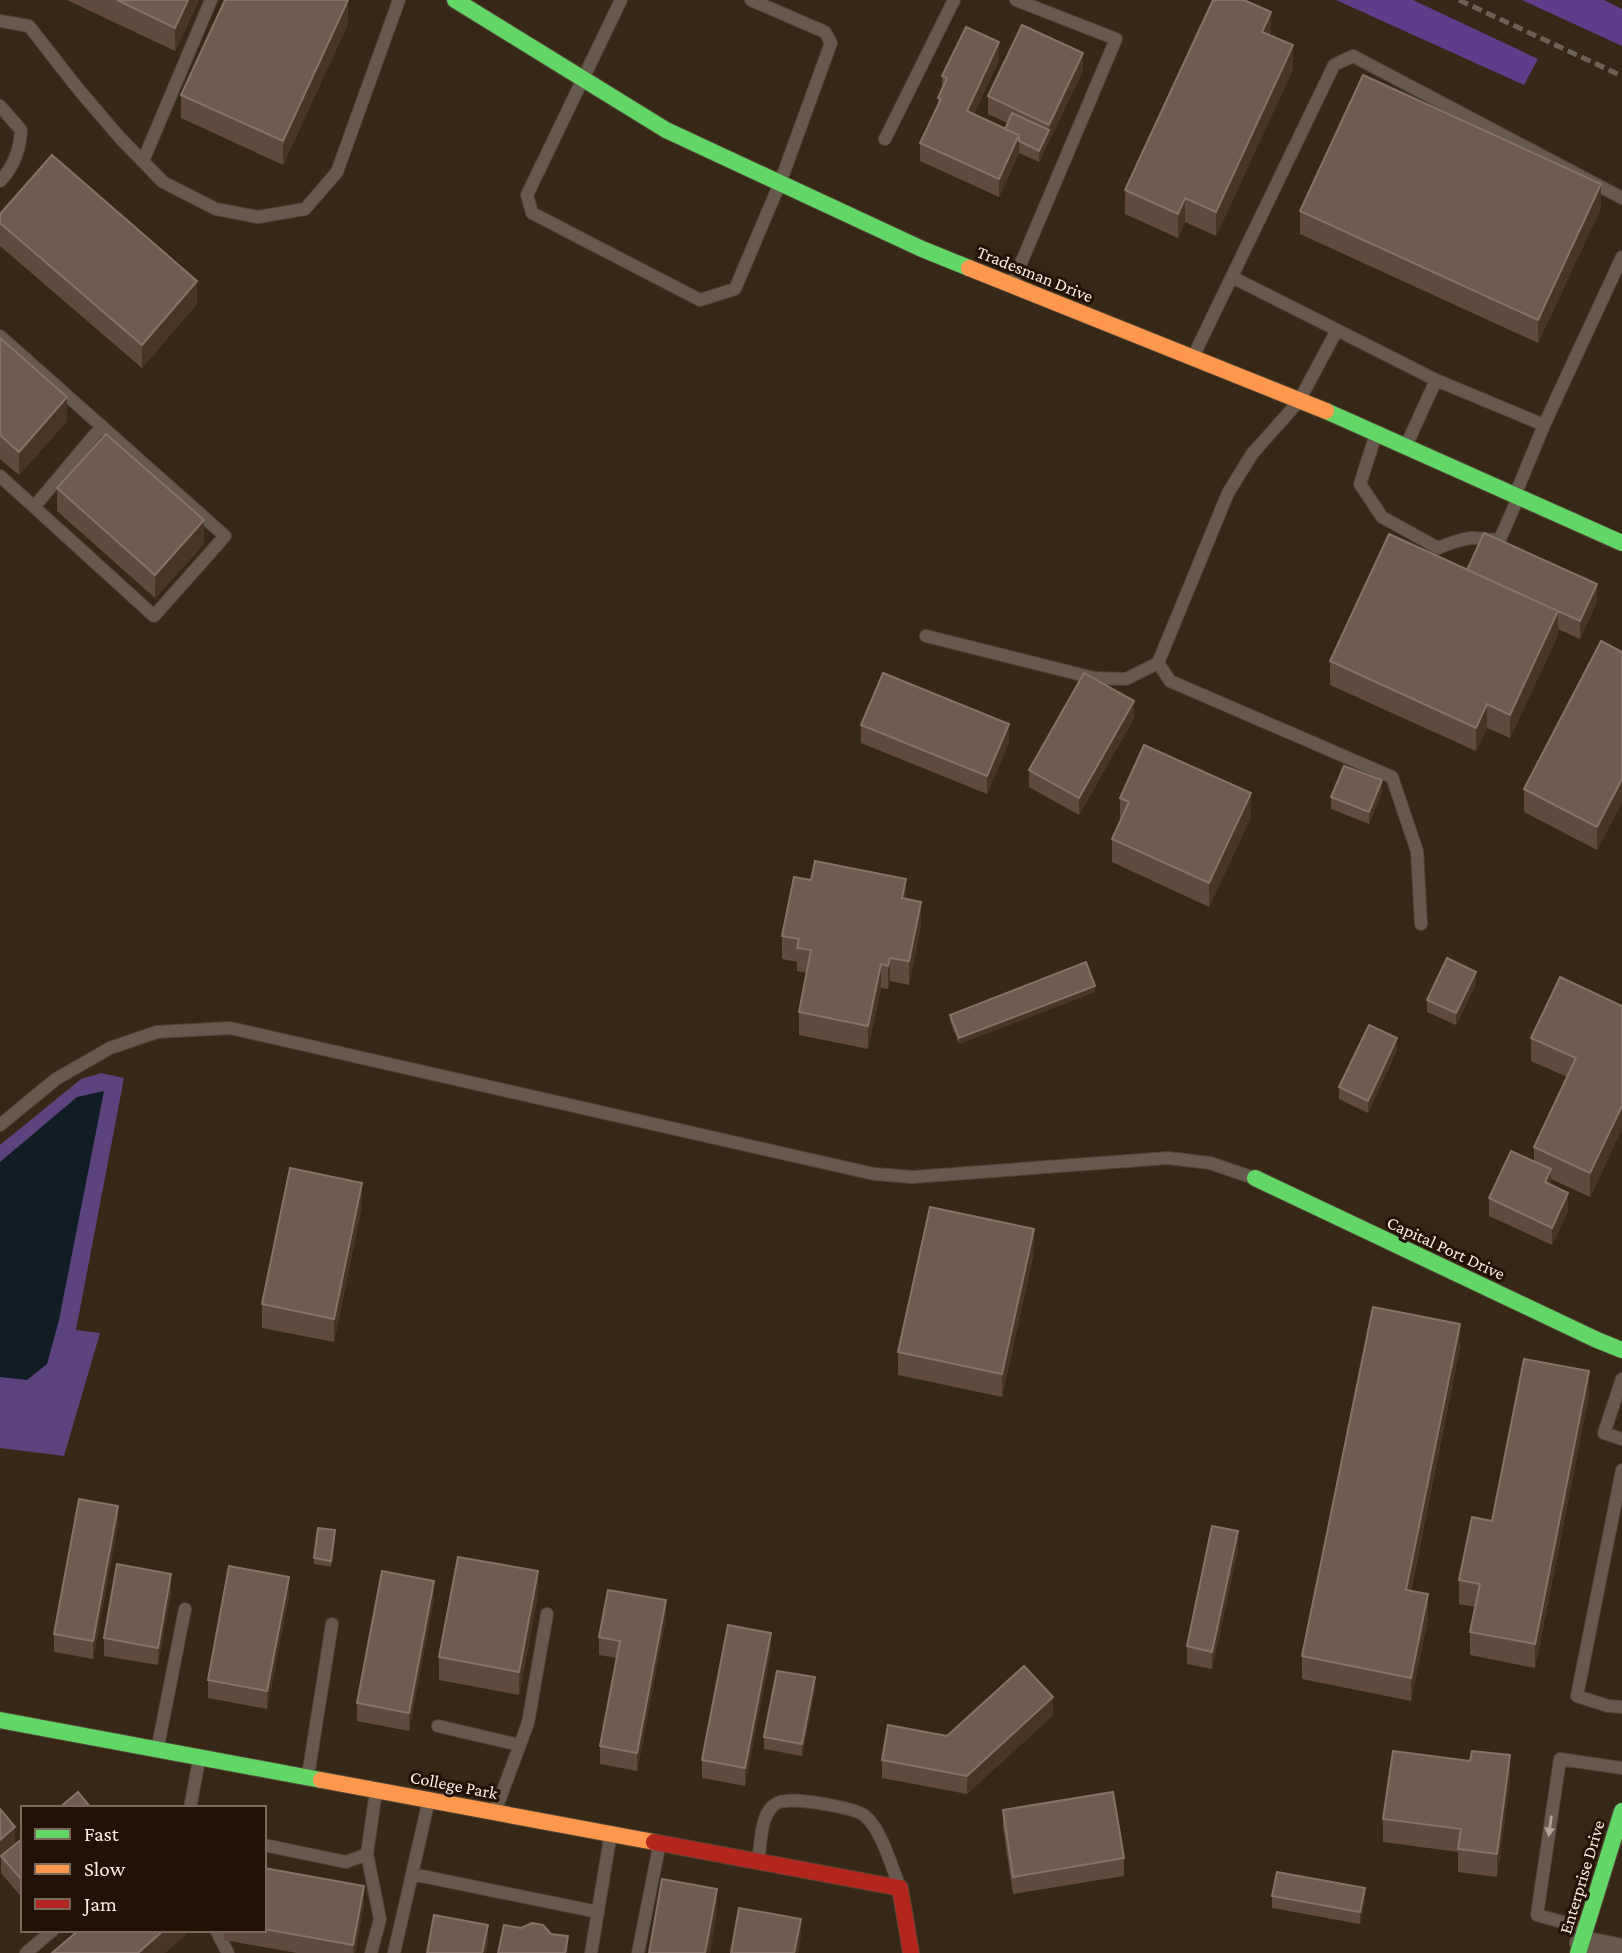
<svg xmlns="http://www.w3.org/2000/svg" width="1622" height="1953" viewBox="0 0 1622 1953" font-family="'Crimson Pro',serif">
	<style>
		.green { fill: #5c437d }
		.forest { fill: #603c8a }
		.water { fill: #111d25 }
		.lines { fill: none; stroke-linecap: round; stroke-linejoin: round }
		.lane-casing { stroke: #504335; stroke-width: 14 }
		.street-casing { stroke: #504335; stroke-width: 26 }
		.fast-casing { stroke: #504335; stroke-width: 18 }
		.slow-casing { stroke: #504335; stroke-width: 18 }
		.jam-casing { stroke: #504335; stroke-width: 18 }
		.lane { stroke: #67594d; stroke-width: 12 }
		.street { stroke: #67594d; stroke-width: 24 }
		.fast { stroke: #63d668; stroke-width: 16 }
		.slow { stroke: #ff974d; stroke-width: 16 }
		.jam { stroke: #b3261e; stroke-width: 16 }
		.rail { stroke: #6d6055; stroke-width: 5; stroke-dasharray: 10 5; stroke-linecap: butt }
		.wall { fill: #604a3d }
		.shaded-wall { fill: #483526 }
		.building { fill: #705c4f; stroke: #867266; stroke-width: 2 }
		.oneway { fill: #b1a296 }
		.labels { text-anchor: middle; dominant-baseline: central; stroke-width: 6; stroke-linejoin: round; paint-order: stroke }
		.street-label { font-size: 18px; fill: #fbece0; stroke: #231204 }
	</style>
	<rect width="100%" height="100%" fill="#372716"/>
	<path class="green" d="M101,1073L124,1078L76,1330L100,1333L64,1456L0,1448V1145L81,1079Z"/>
	<path class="forest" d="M1336,0H1413L1538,59L1524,85Z
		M1522,0H1604L1622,9V46Z"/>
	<path class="water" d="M104,1091L59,1320L47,1364L27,1380L0,1377V1162L77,1097Z"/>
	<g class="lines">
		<defs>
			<path id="lane" d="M621,0L527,195L532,213L700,300L735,289L780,183L831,43L825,32L751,0
				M0,21L29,26L79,90L121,139L163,182L216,209L258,217L305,209L337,172L399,0
				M0,106L21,130C20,149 14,167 0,181
				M885,139L954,0
				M143,161L211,0
				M1232,277L1337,330
				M1013,282L1116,39L1016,0
				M0,336L225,536L154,616L0,476
				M1193,357L1334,65L1353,56L1622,198
				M1436,380L1544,425
				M1375,437L1360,484L1382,517L1438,548C1448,544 1460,539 1471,538C1481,537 1491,542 1500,539L1518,498
				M1406,446L1436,380L1337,330L1299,401L1252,454L1228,493L1158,663L1170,681L1392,777L1417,851L1421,924
				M1516,493L1544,425L1622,257
				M34,507L102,426
				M926,636L1094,678L1126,679L1158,663
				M0,1125L56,1079L110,1048L157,1032L230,1028L874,1174L913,1177L1168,1158L1210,1163L1254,1178
				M1622,1379L1604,1433L1622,1439
				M1622,1470L1577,1696L1608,1706L1622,1707
				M438,1726L519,1745
				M158,1746L185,1609
				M308,1776L332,1624
				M190,1808L199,1760
				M496,1809L528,1723L547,1614
				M264,1845L346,1862L367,1854
				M758,1861C761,1845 760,1821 771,1808C774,1804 780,1801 785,1801C800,1799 854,1807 865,1816C881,1829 891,1865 899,1885
				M412,1874L598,1912
				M1584,1928L1537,1915L1560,1759L1622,1768
				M216,1930L228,1953
				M26,1953L53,1930
				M371,1953L380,1919L367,1854L376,1791
				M394,1953L428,1804
				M591,1953L610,1838
				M638,1953L659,1847"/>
			<path id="street" d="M1582,1943L1622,1951"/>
			<path id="fast" d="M455,0L666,130L922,249L969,268
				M1326,411L1622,543
				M1255,1178L1597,1340L1622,1350
				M0,1720L321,1780
				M1578,1953L1622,1811"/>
			<path id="slow" d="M969,268L1326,411
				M321,1780L654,1842"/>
			<path id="jam" d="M654,1842L900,1888L911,1953"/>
		</defs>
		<use href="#lane" class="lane-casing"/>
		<use href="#street" class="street-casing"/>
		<use href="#fast" class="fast-casing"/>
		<use href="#slow" class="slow-casing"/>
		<use href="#jam" class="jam-casing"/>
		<use href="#lane" class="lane"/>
		<use href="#street" class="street"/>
		<use href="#fast" class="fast"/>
		<use href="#slow" class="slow"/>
		<use href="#jam" class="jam"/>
		<path class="rail" d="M1459,0L1622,76"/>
	</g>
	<path class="wall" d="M67,0H199L175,51Z
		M348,24L283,165L181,118V95Z
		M1271,36L1293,69L1216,236L1185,222L1178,238L1125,214V190Z
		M999,60L974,114L1005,129L1007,123L988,114V96L1083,71L1039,162L1019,153L999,197L920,161V143L938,104V98L942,88V76Z
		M1601,208L1538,343L1300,234V211Z
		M0,214L197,304L142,368L0,246Z
		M0,338L67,421L19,475L0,459Z
		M57,488L204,544L155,598L57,511Z
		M1467,570L1597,602L1580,639L1558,629V635L1510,738L1487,728L1476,751L1330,685V661Z
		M1622,652V802L1597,850L1524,812V789Z
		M1134,718L1079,815L1029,787V770Z
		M861,725L1009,742L987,794L861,743Z
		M1382,792L1369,824L1331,809V797Z
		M1120,798L1251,817L1209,907L1112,862V839L1120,822Z
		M906,899L921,925L909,985L890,981L888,989L881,988L868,1049L799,1035V1012L807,973L797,971V962L782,959V936Z
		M1476,984L1456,1025L1427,1012V1000Z
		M1095,992L959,1044L950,1021V1015Z
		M1622,1006V1129L1590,1197L1551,1179V1185L1568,1211L1552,1245L1489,1216V1198L1534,1161V1147L1567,1077L1531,1061V1038Z
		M1397,1050L1368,1113L1339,1099V1087Z
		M362,1206L334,1342L262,1328V1304Z
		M1034,1252L1002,1397L898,1375V1352Z
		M1460,1347L1411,1591L1428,1618L1411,1701L1302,1679V1656Z
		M1589,1395L1535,1668L1470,1655V1632L1475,1607L1459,1604V1580L1492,1521Z
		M118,1523L93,1659L54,1652V1634Z
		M335,1536L331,1567L314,1564V1558Z
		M1238,1549L1212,1669L1187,1664V1646Z
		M171,1592L158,1665L104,1656V1638Z
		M289,1595L267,1709L208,1698V1680Z
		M538,1595L519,1695L439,1680V1657Z
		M434,1598L409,1731L357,1721V1703Z
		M666,1618L637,1771L600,1764V1746L616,1658L599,1655V1637Z
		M771,1650L745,1786L702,1778V1760Z
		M815,1689L802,1756L764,1749V1737Z
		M1053,1715L967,1794L882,1778V1760L947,1736Z
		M1470,1761L1510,1779L1497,1877L1458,1872V1852L1383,1842V1819Z
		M0,1809L15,1844L23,1838V1899L1,1873V1857L0,1858Z
		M1003,1810L1124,1858V1876L1013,1894L1003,1828Z
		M264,1868L364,1904L355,1953H297L224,1940V1930H264Z
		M1272,1896L1365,1900L1360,1924L1272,1908Z"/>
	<path class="shaded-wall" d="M188,0H199L175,51V28Z
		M348,0V24L283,165V141Z
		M1271,12V36L1262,32Z
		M999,42V60L967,129V111Z
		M1293,45V69L1216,236V212Z
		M1083,53V71L1039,162V151L1049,130V125Z
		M1019,135V153L999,197V179Z
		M1601,184V208L1538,343V320Z
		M1185,198V222L1178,238V214Z
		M197,281V304L142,368V345Z
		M67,397V421L19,475V452Z
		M204,520V544L155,598V575Z
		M1597,584V602L1580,639V621Z
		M1558,611V635L1510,738V715Z
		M1134,701V718L1079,815V798Z
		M1487,704V728L1476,751V728Z
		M1009,724V742L987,794V776Z
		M1622,779V802L1597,850V827Z
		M1382,780V792L1369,824V812Z
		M1251,793V817L1209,907V883Z
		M906,879V903L902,898Z
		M921,902V925L909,985V961Z
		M890,958V981L888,989V966Z
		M881,964V988L868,1049V1026Z
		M1476,972V984L1456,1025V1013Z
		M1095,986V992L959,1044V1038Z
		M1397,1038V1050L1368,1113V1101Z
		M1622,1106V1129L1590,1197V1173Z
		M1551,1169V1187L1545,1182Z
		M362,1183V1206L334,1342V1319Z
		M1568,1193V1211L1552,1245V1228Z
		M1034,1229V1252L1002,1397V1374Z
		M1460,1324V1347L1406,1613V1590Z
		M1589,1371V1395L1535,1668V1644Z
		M118,1506V1523L93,1659V1641Z
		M1238,1531V1549L1212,1669V1652Z
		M538,1571V1595L519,1695V1672Z
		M171,1574V1592L158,1665V1648Z
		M289,1577V1595L267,1709V1691Z
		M434,1581V1598L409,1731V1713Z
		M1428,1594V1618L1411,1701V1678Z
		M666,1600V1618L637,1771V1753Z
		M771,1633V1650L745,1786V1768Z
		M815,1677V1689L802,1756V1744Z
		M1053,1697V1715L967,1794V1776Z
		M1510,1755V1779L1497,1877V1854Z
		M15,1827V1845L0,1858V1840Z
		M364,1886V1904L355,1953H353V1945Z
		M1365,1888V1900L1360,1924V1912Z
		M717,1889V1913L710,1953H705Z
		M801,1919V1937L798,1953H794Z
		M488,1925V1943L486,1953H482Z
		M164,1930H192L165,1953H138Z
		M568,1936V1953H565Z"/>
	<path class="building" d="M117,0H188L175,28Z
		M225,0H348L283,141L181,95Z
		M1213,0H1244L1271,12L1262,32L1293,45L1216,212L1185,198L1178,214L1125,190Z
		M1022,25L1083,53L1049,125L988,96Z
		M966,27L999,42L967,111L1019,135L999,179L920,143L941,99L938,98L947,78L942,76Z
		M1363,75L1601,184L1538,320L1300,211Z
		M1012,113L1049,130L1039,151L1019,141V135L1005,129Z
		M52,155L197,281L142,345L0,223V214Z
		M0,338L67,397L19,452L0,435Z
		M106,434L204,520L155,575L57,488Z
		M1484,533L1597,584L1580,621L1467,570Z
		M1389,534L1558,611L1510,715L1487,704L1476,728L1330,661Z
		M1601,641L1622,652V779L1597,827L1524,789Z
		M883,673L1009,724L987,776L861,725Z
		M1084,673L1134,701L1079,798L1029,770Z
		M1144,745L1251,793L1209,883L1112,839L1129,802L1120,798Z
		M1344,766L1382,780L1369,812L1331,797Z
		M815,861L906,879L902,898L921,902L909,961L890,958L888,966L881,964L868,1026L799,1012L811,950L797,948L799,939L782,936L794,877L811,880Z
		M1447,958L1476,972L1456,1013L1427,1000Z
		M1086,962L1095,986L959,1038L950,1015Z
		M1560,977L1622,1006V1106L1590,1173L1534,1147L1576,1058L1531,1038Z
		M1369,1025L1397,1038L1368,1101L1339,1087Z
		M1511,1151L1551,1169L1545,1182L1568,1193L1552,1228L1489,1198Z
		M290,1168L362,1183L334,1319L262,1304Z
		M930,1207L1034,1229L1002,1374L898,1352Z
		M1373,1307L1460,1324L1406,1590L1428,1594L1411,1678L1302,1656Z
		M1524,1359L1589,1371L1535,1644L1470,1632L1480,1584L1459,1580L1472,1517L1492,1521Z
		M79,1499L118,1506L93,1641L54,1634Z
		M1212,1526L1238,1531L1212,1652L1187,1646Z
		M318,1528L335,1530L331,1561L314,1558Z
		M458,1557L538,1571L519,1672L439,1657Z
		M117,1564L171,1574L158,1648L104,1638Z
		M229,1566L289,1577L267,1691L208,1680Z
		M382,1571L434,1581L409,1713L357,1703Z
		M608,1590L666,1600L637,1753L600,1746L620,1641L599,1637Z
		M728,1625L771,1633L745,1768L702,1760Z
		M1024,1666L1053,1697L967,1776L882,1760L888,1725L947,1736Z
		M777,1671L815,1677L802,1744L764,1737Z
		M1393,1751L1470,1761L1472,1751L1510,1755L1497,1854L1458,1849L1461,1829L1383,1819Z
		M78,1792L91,1808H59Z
		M1113,1792L1124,1858L1013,1877L1003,1810Z
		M0,1809L15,1827L0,1840Z
		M23,1838V1881L1,1856Z
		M264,1868L364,1886L353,1945L264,1929Z
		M1277,1872L1365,1888L1360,1912L1272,1896Z
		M662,1879L717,1889L705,1953H649Z
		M739,1908L801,1919L794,1953H731Z
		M434,1915L488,1925L482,1953H427Z
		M532,1923L543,1925L551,1934L568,1936L565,1953H498L504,1925L521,1928Z
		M79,1930H164L138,1953H52Z"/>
	<defs><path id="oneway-solid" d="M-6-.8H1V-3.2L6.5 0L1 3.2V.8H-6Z" transform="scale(1.75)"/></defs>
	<use class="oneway" href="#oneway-solid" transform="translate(1550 1826) rotate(98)"/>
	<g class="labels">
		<g class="street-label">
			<text transform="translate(1035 274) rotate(22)">Tradesman Drive</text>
			<text transform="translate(1446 1248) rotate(25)">Capital Port Drive</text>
			<text transform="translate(454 1785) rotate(11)">College Park</text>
			<text transform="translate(1582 1877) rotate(-73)">Enterprise Drive</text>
		</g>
	</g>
	<rect x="21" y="1806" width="245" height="126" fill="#231204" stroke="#79695c" stroke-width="2"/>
	<rect x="35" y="1829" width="35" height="10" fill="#63d668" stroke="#79695c" stroke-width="2"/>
	<text x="84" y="1841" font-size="21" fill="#fbece0">Fast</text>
	<rect x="35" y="1864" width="35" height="10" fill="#ff974d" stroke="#79695c" stroke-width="2"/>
	<text x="84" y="1876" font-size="21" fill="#fbece0">Slow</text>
	<rect x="35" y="1899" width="35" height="10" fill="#b3261e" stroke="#79695c" stroke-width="2"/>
	<text x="84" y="1911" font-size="21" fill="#fbece0">Jam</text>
</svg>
